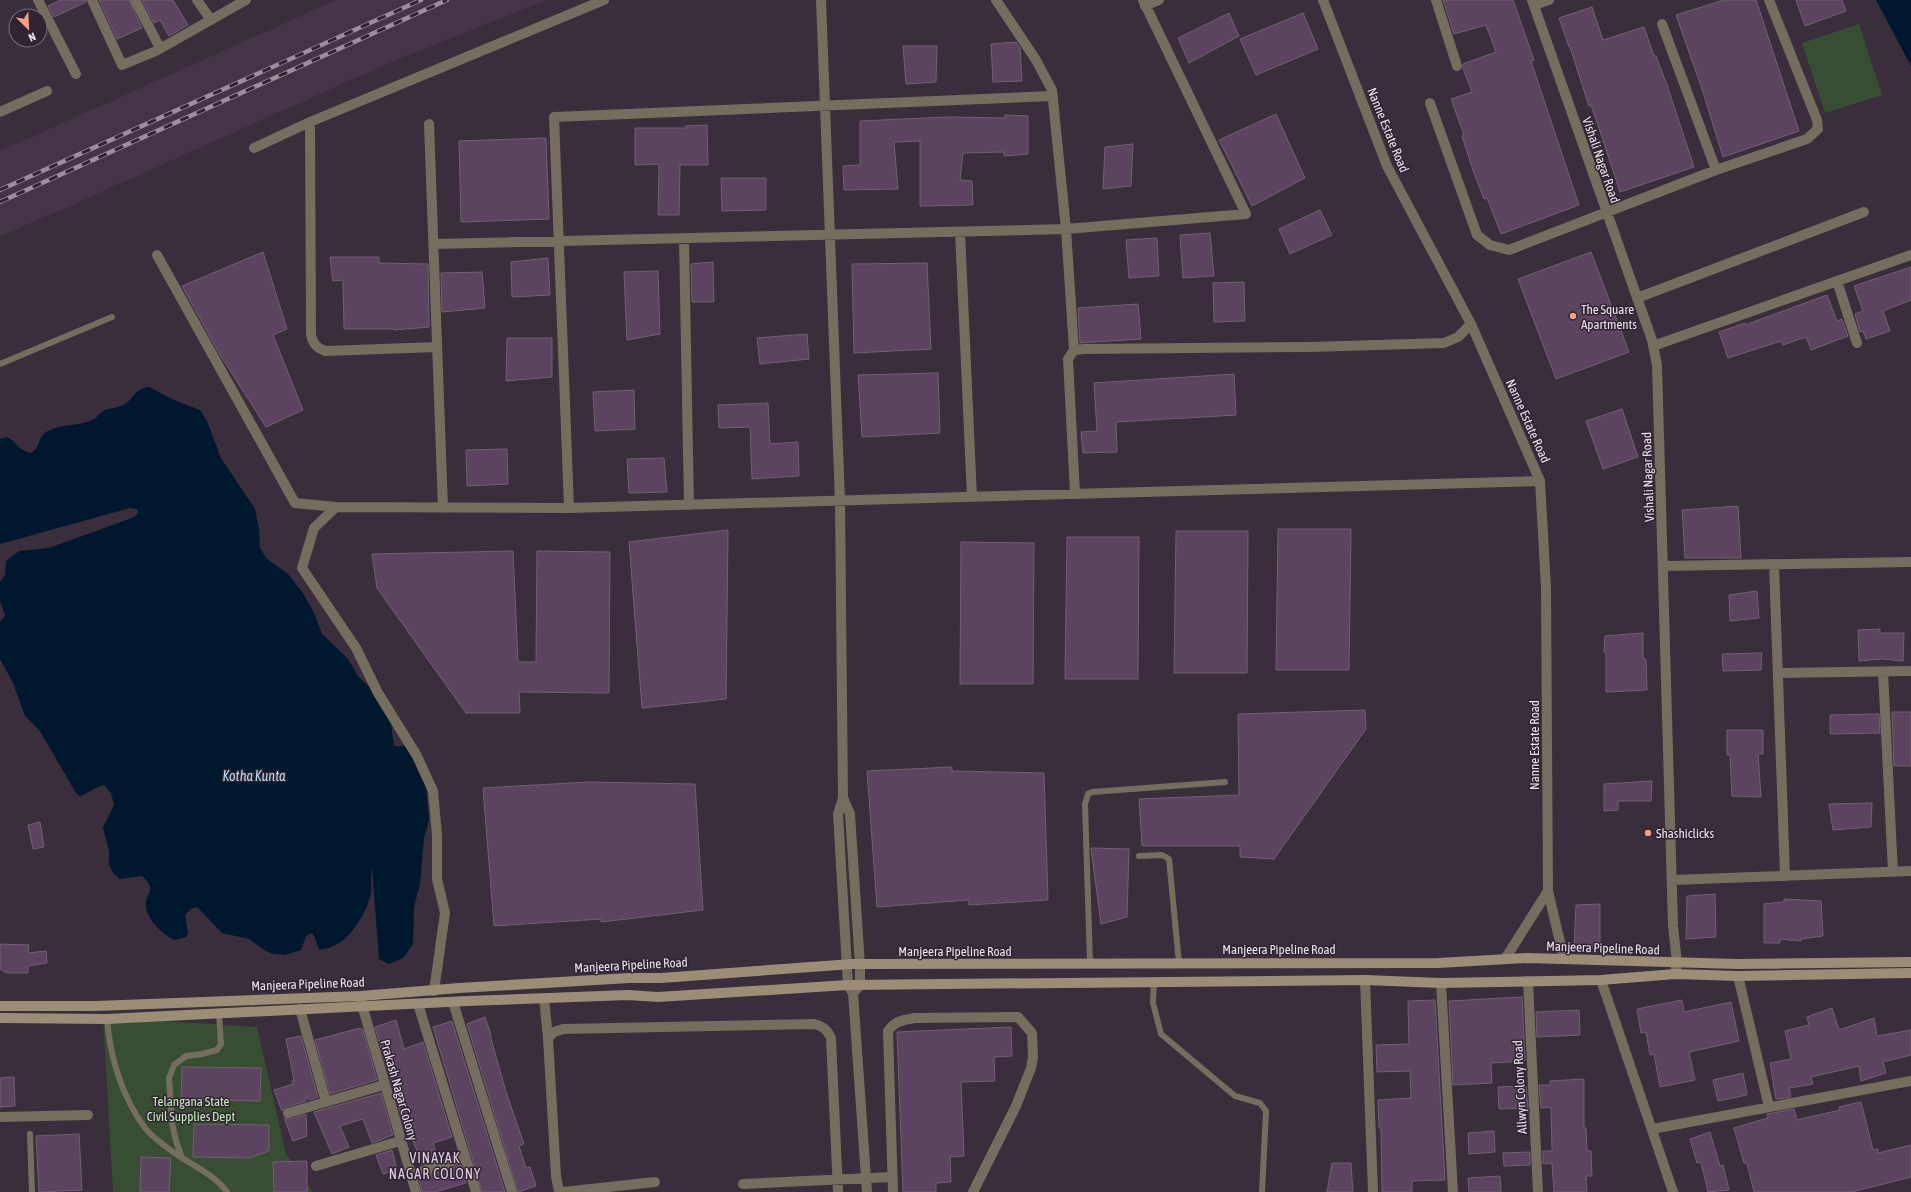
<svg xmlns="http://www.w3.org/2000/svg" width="1911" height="1192" viewBox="0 0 1911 1192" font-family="'Asap Condensed',sans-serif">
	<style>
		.built { fill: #453348 }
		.green { fill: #374e32 }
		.water { fill: #00182e }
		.building { fill: #5c435f; stroke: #716173 }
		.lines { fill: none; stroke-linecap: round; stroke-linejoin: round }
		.service { stroke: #756d5e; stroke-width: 6 }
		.minor { stroke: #756d5e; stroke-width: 10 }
		.tertiary { stroke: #756d5e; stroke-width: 10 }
		.secondary { stroke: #9b8d76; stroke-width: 10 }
		.rail-casing { stroke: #9a8f9b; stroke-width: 4.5 }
		.rail { stroke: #302332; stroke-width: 3; stroke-dasharray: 9; stroke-linecap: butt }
		.poi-dot { fill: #f49e88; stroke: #302332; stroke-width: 1.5 }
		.labels { text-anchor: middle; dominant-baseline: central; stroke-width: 3; stroke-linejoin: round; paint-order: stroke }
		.street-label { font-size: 13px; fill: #ece3ed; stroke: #302332 }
		.poi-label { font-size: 13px; fill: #ece3ed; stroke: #302332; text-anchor: start }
		.park-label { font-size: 13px; fill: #c4f0ba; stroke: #302332 }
		.water-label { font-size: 14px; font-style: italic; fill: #bcdbf7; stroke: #302332 }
		.neighbourhood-label { font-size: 14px; letter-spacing: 1px; fill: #e1d0e3; stroke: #302332 }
	</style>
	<rect width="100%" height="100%" fill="#3a2d3c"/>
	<path class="built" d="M336,0H547L389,63L70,206L0,236V151Z"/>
	<path class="green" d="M1859,24L1882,95L1825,113L1802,43Z
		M103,1017L257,1027L286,1154L313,1192H113Z"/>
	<path class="water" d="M1876,0H1911V66Z
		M149,387L174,400L200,410L207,421L221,458L255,509L259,529L260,547L266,558L288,574L303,593L315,615L322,634L348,659L358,676L375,693L391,724L394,746H404L411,751L426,786L429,820L424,838L420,883L414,907L413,944L403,958L389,964L379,959L372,868C370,876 372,885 371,893C367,915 343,952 319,949C316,943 316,938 312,933L306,936L301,950L285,955L273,954L264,950L249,939L222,933L197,907L191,909L185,915L188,933L186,937L174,940C163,934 148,921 146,907C144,893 159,891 142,876L120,879L114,874L109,865V851L103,828L114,805L111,793L104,785C95,787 89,793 80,796L76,793L40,731L25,716L13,683L0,659V622L5,616L0,601V582L5,575L6,561L19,551L49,548L132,518L137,515L138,511L136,509L130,508L0,544V439L7,437C17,442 19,451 31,453C40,449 38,437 46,432C61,423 79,427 94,419C98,417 100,412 105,410C111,408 117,408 123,405C135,399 133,389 149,387Z"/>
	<path class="building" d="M61,0H86V2L54,17L48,6Z
		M99,0H129L142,28L117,39Z
		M142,0H173L188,25L169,36L160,20L154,23Z
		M1443,0H1513L1534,60L1531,61L1579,205L1501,234L1487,198L1484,199L1474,173L1462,136L1464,135L1451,99L1472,92L1463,68V64L1496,52L1486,25L1454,34Z
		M1724,0H1756L1799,131L1723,157L1703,92L1676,15Z
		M1796,0H1842L1846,11L1805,26Z
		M1592,7L1603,40L1644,27L1654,56H1656L1667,85L1694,167L1620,192L1601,134L1591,105L1589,106L1570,47H1569L1559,18Z
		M1229,13L1239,36L1189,63L1178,38Z
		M1303,13L1318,49L1256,75L1240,39Z
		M1016,42L1020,48L1022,81L993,82L991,44Z
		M903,46H937L936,82L906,84Z
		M1276,114L1305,178L1252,206L1219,140Z
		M1005,115L1028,116V154L1004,156V152L963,153L960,180L972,181L973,205L920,206V141L894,142L898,189L844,190L843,166L860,165V121L948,117L1005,118Z
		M707,125L708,165H680L679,215H658L659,164L635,165V128H686V126Z
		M546,138L549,219L461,222L459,141Z
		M1133,144L1131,186L1103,189L1105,147Z
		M721,178H766V210L722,211Z
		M1320,210L1332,235L1290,254L1279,229Z
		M1210,233L1214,276L1183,278L1180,235Z
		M1157,238L1159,276L1129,278L1126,240Z
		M263,252L287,329L273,335L303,410L266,427L220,355L182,286Z
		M1591,252L1629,352L1556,379L1518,279Z
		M330,257H379V263L428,264L429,327L394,330L393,329H344L343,280L333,281Z
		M548,258L550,295L512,297L511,262Z
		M713,262L714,302H692L691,264Z
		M927,263L931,349L854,353L852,264Z
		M1911,267V300L1883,311L1890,331L1866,339L1863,331L1860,332L1855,314L1863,311L1854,286Z
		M658,271L660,334L627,340L624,272Z
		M482,272L485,308L442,312L441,273Z
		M1244,282L1245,321L1214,322L1213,283Z
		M1827,295L1837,321L1842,319L1848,336L1811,350L1806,337L1783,345L1781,341L1728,358L1719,332L1745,323V325Z
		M1138,304L1141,339L1080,343L1078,308Z
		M807,334L809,359L760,364L757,338Z
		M507,338H552V377L506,381Z
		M938,373L940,433L862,437L858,375Z
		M1234,374L1236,415L1116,422L1117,452L1083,453L1081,432L1097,431L1094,383Z
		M634,390L635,429L595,431L593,392Z
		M768,403L770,444L798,442L799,476L752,479L750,427L719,428L718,405Z
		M1622,409L1638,457L1603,469L1586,421Z
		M507,449L508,484L467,486L466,450Z
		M664,458L667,492L629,493L627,459Z
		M1738,506L1741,558H1685L1682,510Z
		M1278,529H1351L1349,670H1276Z
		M728,530L726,699L642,708L629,542Z
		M1176,531H1248L1247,673H1174Z
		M1067,537H1139L1138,679H1065Z
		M961,542L1034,543L1033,684H960Z
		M513,551L518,662H536L537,551L610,552L609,693L519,692L520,713H466L377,588L372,554Z
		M1757,591L1759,618L1730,621L1729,595Z
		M1880,629V633H1904L1903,661L1882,659L1859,661L1858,630Z
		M1643,633V659H1646L1647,690L1606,692V652H1604L1605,636Z
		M1762,653L1761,670L1723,671L1722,654Z
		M1365,710L1366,729L1274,859L1240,857V846H1142L1139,799L1239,795L1238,714Z
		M1892,712H1911V766H1894Z
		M1879,714L1880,733L1830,734V715Z
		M1727,730H1763V754H1758L1761,797L1732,796L1730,755H1727Z
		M952,767V771L1044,773L1048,900L969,905V900L877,907L867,771Z
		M1652,781L1651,801H1618V810L1604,811V784Z
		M588,782L695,784L703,910L601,922V919L494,926L483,788Z
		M1872,803L1871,827L1833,830L1829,804Z
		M40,822L44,847L33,849L28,825Z
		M1091,848L1129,849L1127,917L1101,924Z
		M1715,894L1716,937L1686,939L1687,896Z
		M1784,899L1821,901L1823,936L1801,939V941L1780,939V943H1764V904L1784,902Z
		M1600,904V948L1574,947L1576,905Z
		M0,944L29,945L28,953L46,951L47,963L28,966V973H7L0,969Z
		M1522,997L1525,1061L1491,1063L1492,1083L1453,1085L1449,1001Z
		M1435,1000L1445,1180L1412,1181V1192H1382L1381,1128H1379L1378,1100L1411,1098L1410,1071L1377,1072L1376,1045L1409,1044L1408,1001Z
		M1682,1000L1684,1012L1731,1002L1739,1041L1689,1052L1695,1080L1660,1087L1654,1054L1650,1055L1646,1032L1641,1033L1637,1009Z
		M1832,1008L1839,1030L1874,1018L1877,1036L1911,1030V1055L1883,1062L1886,1073L1861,1081L1859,1066L1811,1077L1813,1084L1789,1088L1791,1097L1776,1099L1770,1063L1791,1059L1785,1031L1809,1025L1807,1017Z
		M1579,1010L1580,1035L1537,1037L1536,1012Z
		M485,1017L491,1035H490L506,1092L524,1144L519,1146L526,1168L530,1167L536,1186L518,1192L467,1024Z
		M396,1020L404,1049L423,1042L452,1137L433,1143L438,1159L422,1165L409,1129L405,1130L375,1027Z
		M452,1021L505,1192H482L433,1027Z
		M1011,1027L1012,1056L994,1057L995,1081L961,1082L964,1156L950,1157L951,1182L936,1183V1192H903L897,1032Z
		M360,1028L363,1030L377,1080L330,1094L315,1040Z
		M301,1036L318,1097L309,1100L306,1095V1101L286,1107L282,1111L274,1090L293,1084L292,1081L294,1080L286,1039Z
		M182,1067L261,1068L260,1101L181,1099Z
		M1743,1073L1747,1095L1718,1101L1713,1080Z
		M14,1077L15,1106L0,1107V1078Z
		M1584,1079V1128H1586L1587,1151H1591L1592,1176H1586L1587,1192H1554L1552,1163L1543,1164V1151H1552L1551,1107L1541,1108L1539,1085H1550V1081Z
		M1526,1086L1528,1108L1499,1109L1498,1087Z
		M381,1093L393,1135L372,1143L363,1119L340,1126L349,1147L332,1154L314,1112Z
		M1861,1102L1873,1150L1878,1149V1153L1911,1145V1177L1852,1192H1754L1747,1163H1744L1734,1128L1768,1118L1767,1114L1794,1109L1797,1120L1840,1110L1839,1107Z
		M306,1114L307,1136L293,1141L284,1118L290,1119Z
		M194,1124L269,1125V1151L249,1158L193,1157Z
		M1494,1131L1495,1152L1469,1154L1468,1133Z
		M1710,1132L1720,1166L1723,1165L1729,1190L1708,1192L1701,1162L1697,1163L1690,1139Z
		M79,1134L82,1190L39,1192L36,1136Z
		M392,1150L397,1170L383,1174L376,1155Z
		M1530,1152V1165L1504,1166L1503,1153Z
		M141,1157L171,1158L169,1192H140Z
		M307,1161V1192H274L273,1162Z
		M1332,1163H1351L1353,1192H1327Z
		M461,1165L466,1183L435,1192H422L419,1179Z
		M1500,1176L1501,1192H1469L1468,1178Z"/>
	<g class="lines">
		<path class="service" d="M0,364L112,317
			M1139,856L1162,855L1169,859L1179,963
			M1090,963L1085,804L1088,794L1092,792L1225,782
			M1154,982L1153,1003L1161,1034L1235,1096L1260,1103L1266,1111L1262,1192
			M107,1019C110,1057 122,1097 145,1128C152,1137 166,1147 176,1154C193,1166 214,1174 227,1192
			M30,1134L32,1192
			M182,1158L176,1141L172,1123L169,1078L174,1065L186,1056L202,1054L217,1050L221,1044L219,1014"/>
		<path class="minor" d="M38,0L76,74
			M92,0L122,65L156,51L246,0
			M135,0L160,48
			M197,0L211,20
			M821,0L840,501L843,798L838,814L848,985L853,993L867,1192
			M996,0L1036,60L1052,90L1066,229L1074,350
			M1436,0L1457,66
			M1532,0L1652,340L1657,365L1673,926L1677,963L1675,974
			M1534,5L1549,0
			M1145,6L1159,0
			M1662,24L1716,170
			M1430,103L1477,235L1490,245L1509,250L1716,170L1807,139L1818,129L1817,120L1769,0
			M0,112L47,91
			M310,122L311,335C313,344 317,348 325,351L437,347
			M429,124L443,508
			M254,148L310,122L604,0
			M960,232L972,497
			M684,239L689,505
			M435,244L1066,229L1246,214L1143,0
			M157,255L295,503L336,507L569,508L1540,481
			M1837,281L1857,343
			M1637,298L1864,212
			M1653,346L1911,255
			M1075,494L1068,359L1074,350L1084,349L1310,347L1444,343L1458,337L1471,324
			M336,507L314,528L302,568L356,648L378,693L417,756L433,791L437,835V879L445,913L434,991
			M569,508L554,117L1053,96
			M1774,565L1785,876
			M1664,566L1911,562
			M1883,672L1893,872
			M1779,673L1911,671
			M843,798L850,814L860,965V985L855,991
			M1673,880L1911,871
			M1738,976L1769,1107
			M1365,980L1373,1192
			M1601,980L1673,1192
			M1441,983L1453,1192
			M544,998L548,1038
			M453,1002L512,1192
			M418,1004L476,1192
			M300,1009L326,1102
			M288,1113L384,1085
			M0,1117L88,1115
			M1652,1129L1911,1081
			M316,1166L400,1141
			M411,1175L465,1157
			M743,1184L892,1177
			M559,1192L556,1176L548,1038L554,1032L563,1029L814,1024C822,1026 827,1029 831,1038L838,1192
			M563,1192L655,1182
			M893,1192L888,1031C895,1021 903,1020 915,1018L1018,1017L1032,1033L1033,1057L1031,1068L1016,1106L973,1192"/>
		<path class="tertiary" d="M1323,0L1387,166L1471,324L1540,481L1546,587L1548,891L1564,959
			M1505,959L1548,891
			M1528,981L1538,1192
			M360,998L416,1192"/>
		<path class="secondary" d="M0,1006H95L361,996L459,988L629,978H661L852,964L1438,963L1527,958L1738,964L1911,962
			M0,1018L107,1019L467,1001L628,995L658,997L848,985L1365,980L1441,983L1601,980L1675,974L1738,976L1911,973"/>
		<defs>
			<path id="rail" d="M0,190L421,0
				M0,202L447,0"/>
		</defs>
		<use href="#rail" class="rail-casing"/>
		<use href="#rail" class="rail"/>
	</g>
	<g class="poi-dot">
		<circle cx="1573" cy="316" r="4"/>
		<circle cx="1648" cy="833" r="4"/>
	</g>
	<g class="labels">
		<g class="street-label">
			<text transform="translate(1388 130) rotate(68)">Nanne Estate Road</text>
			<text transform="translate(1601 160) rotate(71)">Vishali Nagar Road</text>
			<text transform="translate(1528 421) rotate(66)">Nanne Estate Road</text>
			<text transform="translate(1648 477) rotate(-92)">Vishali Nagar Road</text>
			<text transform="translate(1534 745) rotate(-90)">Nanne Estate Road</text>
			<text transform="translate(1603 948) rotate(2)">Manjeera Pipeline Road</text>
			<text x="1279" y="949">Manjeera Pipeline Road</text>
			<text x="955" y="951">Manjeera Pipeline Road</text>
			<text transform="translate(631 965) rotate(-3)">Manjeera Pipeline Road</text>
			<text transform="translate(308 984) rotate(-2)">Manjeera Pipeline Road</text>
			<text transform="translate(1520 1087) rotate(-93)">Allwyn Colony Road</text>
			<text transform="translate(399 1090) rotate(74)">Prakash Nagar Colony</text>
		</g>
		<g class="poi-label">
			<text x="1581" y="309">The Square<tspan x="1581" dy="15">Apartments</tspan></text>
			<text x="1656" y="833">Shashiclicks</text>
		</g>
		<g class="park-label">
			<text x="191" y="1101">Telangana State<tspan x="191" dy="15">Civil Supplies Dept</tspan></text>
		</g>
		<g class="water-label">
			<text x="254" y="776">Kotha Kunta</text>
		</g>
		<g class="neighbourhood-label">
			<text x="435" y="1158">VINAYAK<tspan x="435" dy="16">NAGAR COLONY</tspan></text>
		</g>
	</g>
	<g transform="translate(28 28) rotate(156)"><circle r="19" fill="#302332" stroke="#7b707d"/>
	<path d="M0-3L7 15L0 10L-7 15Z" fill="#f49e88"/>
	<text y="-6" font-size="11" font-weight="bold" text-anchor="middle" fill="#ece3ed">N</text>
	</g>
</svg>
